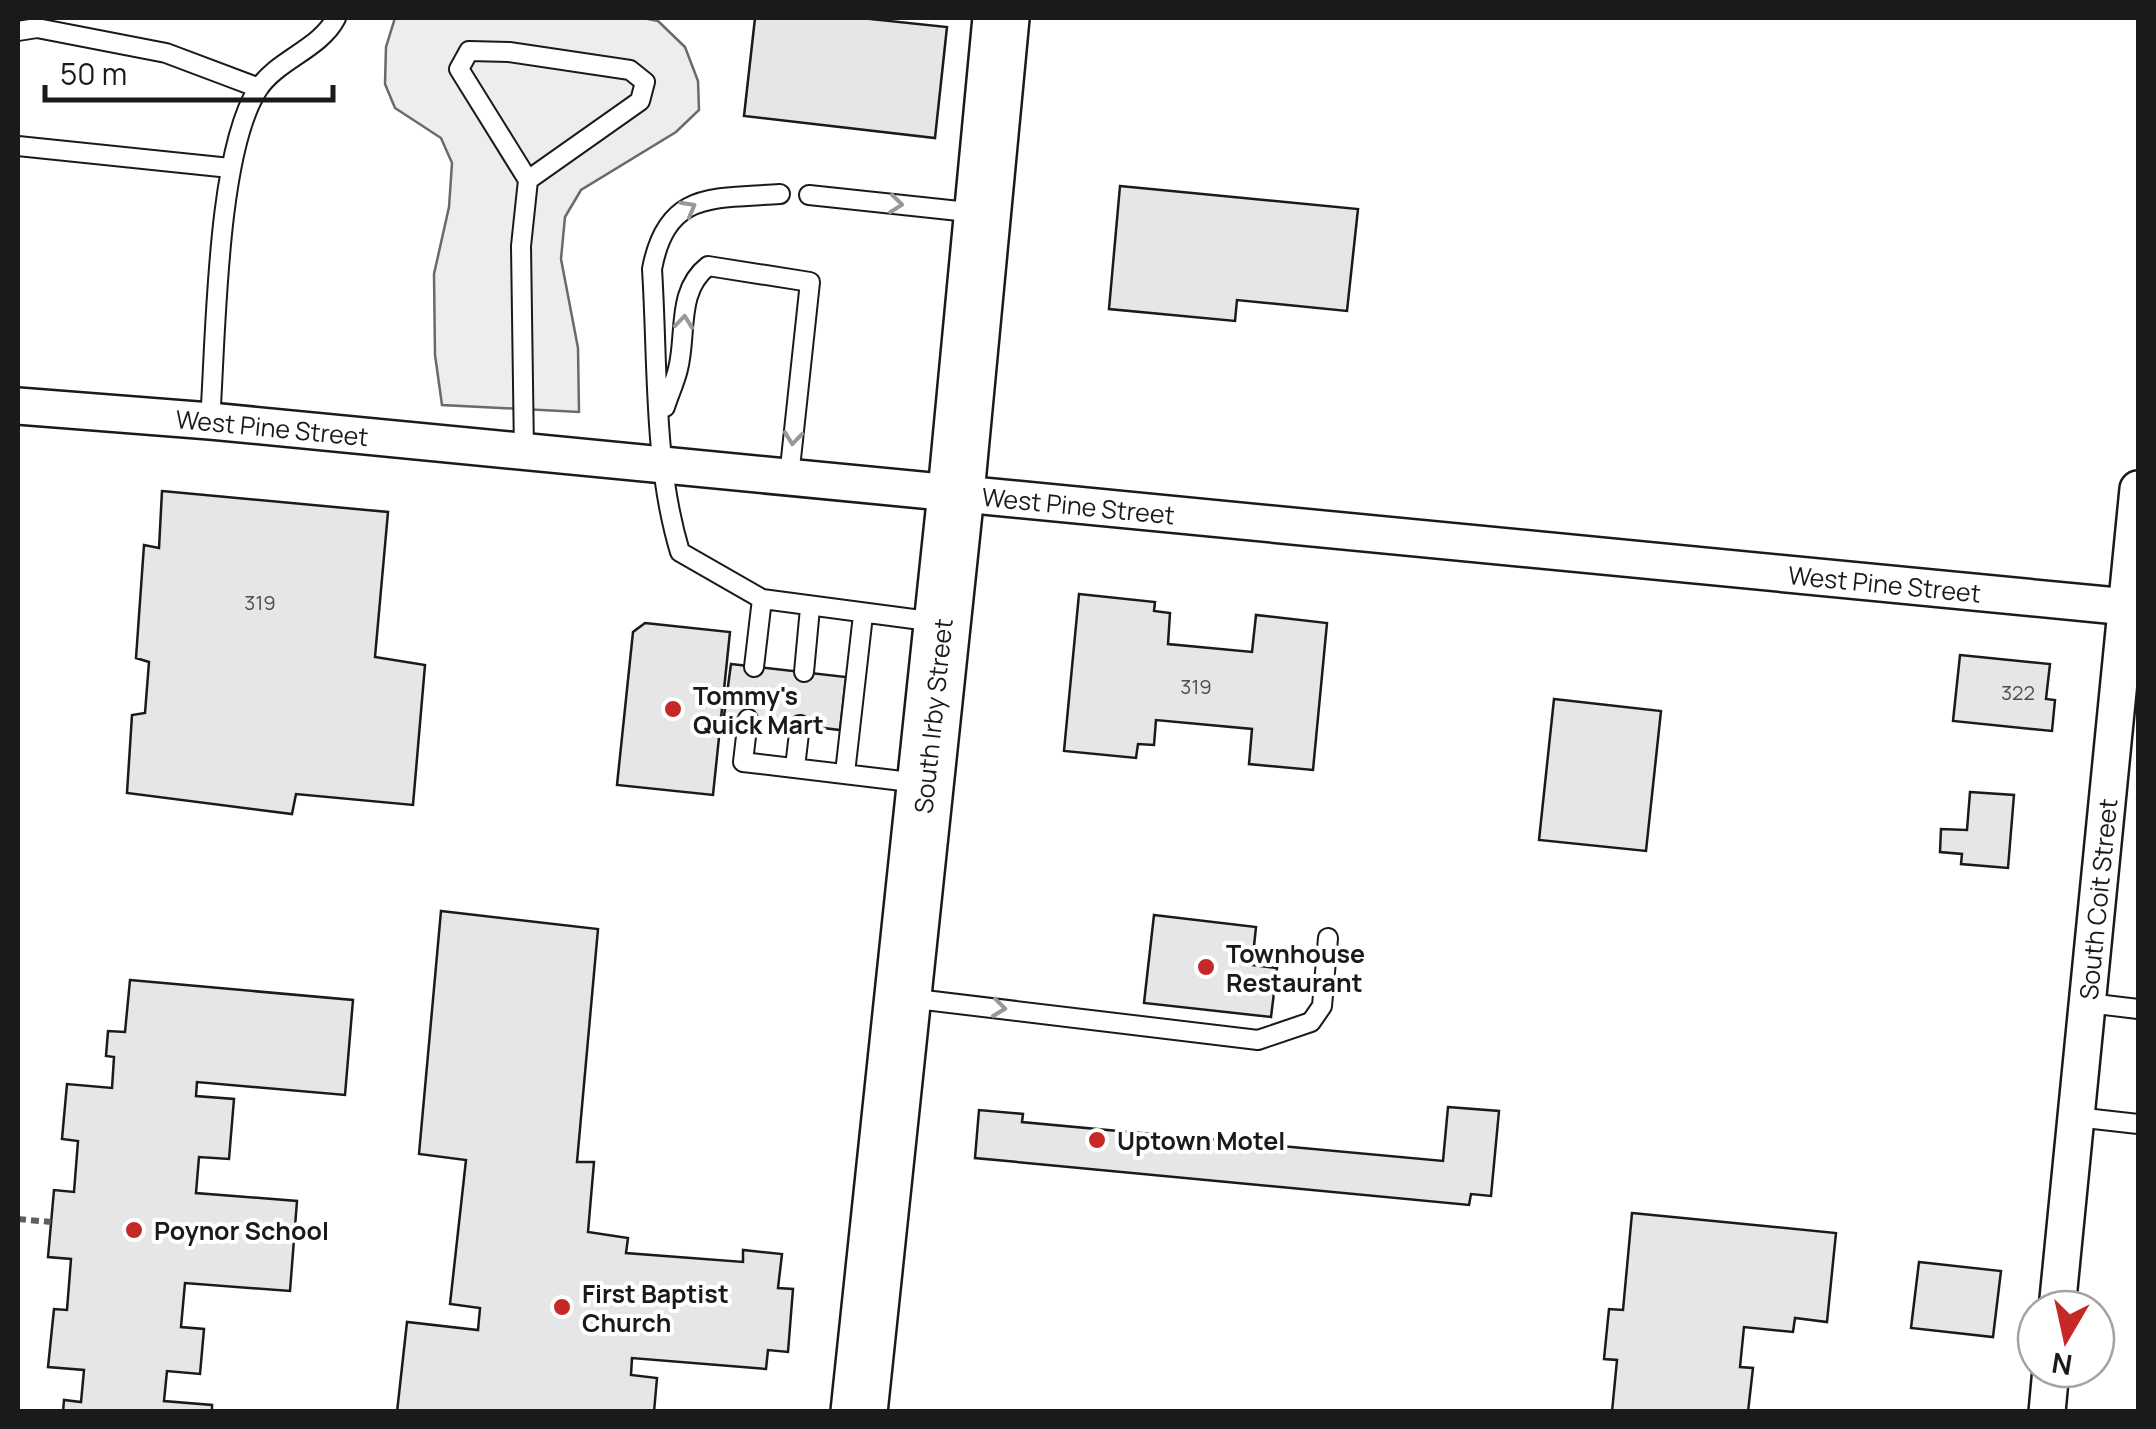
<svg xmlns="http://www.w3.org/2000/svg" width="2156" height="1429" viewBox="0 0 2156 1429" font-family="Manrope,sans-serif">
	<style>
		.built { fill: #ededed; stroke: #6a6a6a; stroke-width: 2.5 }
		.building { fill: #e6e6e6; stroke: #1a1a1a; stroke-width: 2.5 }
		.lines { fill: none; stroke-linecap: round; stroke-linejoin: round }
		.lane-casing { stroke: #1a1a1a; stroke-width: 22 }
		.street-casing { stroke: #1a1a1a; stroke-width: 40 }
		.primary-casing { stroke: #1a1a1a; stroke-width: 60 }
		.path { stroke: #5f5f5f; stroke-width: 6; stroke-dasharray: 8 5; stroke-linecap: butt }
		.lane { stroke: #fff; stroke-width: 18 }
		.street { stroke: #fff; stroke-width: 35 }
		.primary { stroke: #fff; stroke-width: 55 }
		.oneway { stroke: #989898 }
		.poi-dot { fill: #c62828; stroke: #fff; stroke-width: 4 }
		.labels { text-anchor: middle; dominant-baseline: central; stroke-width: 8; stroke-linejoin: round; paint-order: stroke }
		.number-label { font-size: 20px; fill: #4d4d4d }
		.street-label { font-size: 25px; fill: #1a1a1a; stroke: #fff }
		.poi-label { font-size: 25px; font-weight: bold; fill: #1a1a1a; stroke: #fff; text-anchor: start }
	</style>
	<rect width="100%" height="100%" fill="#fff"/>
	<path class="built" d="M395,18H643L658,21L685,47L698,81L699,110L676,132L581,190L565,217L561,259L578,348L579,412L442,405L435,355L434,274L449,207L452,163L441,138L395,108L385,84L386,47Z"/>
	<path class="building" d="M755,18H861L947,27L935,138L744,116Z
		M1120,186L1358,209L1347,311L1237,300L1235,321L1109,309Z
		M162,491L388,512L375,657L425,665L413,805L296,794L292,814L127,793L132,715L145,713L149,662L136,658L144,545L159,548Z
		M1079,594L1155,602L1154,611L1170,613L1168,644L1252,652L1256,615L1327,623L1313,770L1249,764L1252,729L1156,720L1154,745L1138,744L1136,758L1064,751Z
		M645,623L730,632L713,795L617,785L633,632Z
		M1960,655L2050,664L2046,699L2055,700L2052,731L1953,721Z
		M731,664L846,677L840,730L724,716Z
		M1554,699L1661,711L1646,851L1539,840Z
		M1970,792L2014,795L2008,868L1961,864L1962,854L1940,852L1941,829L1967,830Z
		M441,911L598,929L577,1162H594L588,1232L628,1238L626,1253L743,1262V1250L782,1254L778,1288L793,1289L788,1352L768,1350L766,1369L632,1358L631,1375L657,1378L654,1412H397L407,1322L478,1330L480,1308L450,1304L466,1160L419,1154Z
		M1154,915L1256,927L1252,965L1277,968L1271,1017L1144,1003Z
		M130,980L353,1000L345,1095L197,1082L196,1096L234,1099L229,1159L199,1157L196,1193L297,1201L290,1291L185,1283L181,1327L204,1329L200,1374L167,1371L164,1401L212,1405V1412H63L64,1400L81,1402L84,1370L48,1367L54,1309L67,1310L71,1259L48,1257L54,1190L74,1192L78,1141L62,1139L67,1084L112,1088L114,1057L106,1056L108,1031L125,1032Z
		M1448,1107L1499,1111L1491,1196L1471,1194L1469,1205L975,1158L979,1110L1023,1114L1022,1122L1443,1161Z
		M1632,1213L1836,1233L1827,1322L1795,1318L1793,1332L1744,1327L1740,1367L1753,1368L1748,1412H1612L1617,1360L1604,1359L1609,1309L1623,1310Z
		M1919,1262L2001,1271L1993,1337L1911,1328Z"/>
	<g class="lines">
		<defs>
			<path id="lane" d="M18,31L37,28L166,53L259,88
				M18,146L230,168
				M780,194C713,199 667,190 652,269C658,362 653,463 680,552L762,599L936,622
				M809,195L978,213
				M665,407C669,394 675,382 678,369C687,334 676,291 708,266L810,282L789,477
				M210,421C216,339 216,154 258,89C278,59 319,50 336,18
				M524,451L521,246L528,180L459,69L469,51L509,52L630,70L645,82L640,101L528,180
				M754,667L762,599
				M804,672L810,608
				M748,719L743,762L919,783
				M795,767L800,725
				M845,773L863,615
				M908,998L1258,1040L1311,1022L1322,1006L1328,938
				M2088,1003L2138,1009
				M2076,1117L2138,1124"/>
			<g id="street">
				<path id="s1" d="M18,406L210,421L2138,608"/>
				<path id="s2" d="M2057,1309L2138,489"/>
				<path d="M2047,1412L2051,1369"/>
			</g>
			<g id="primary">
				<path id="s3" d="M859,1412L956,493L1001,18"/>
			</g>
		</defs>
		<use href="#lane" class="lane-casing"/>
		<use href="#street" class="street-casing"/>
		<use href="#primary" class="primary-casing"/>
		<path class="path" d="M18,1219L51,1222"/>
		<use href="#lane" class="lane"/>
		<use href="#street" class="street"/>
		<use href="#primary" class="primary"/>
	</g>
	<defs><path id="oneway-chevron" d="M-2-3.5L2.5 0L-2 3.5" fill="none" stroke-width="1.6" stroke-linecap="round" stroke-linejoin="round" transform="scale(2.5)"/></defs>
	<g class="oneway">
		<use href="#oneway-chevron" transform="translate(896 204) rotate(6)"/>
		<use href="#oneway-chevron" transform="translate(689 208) rotate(-29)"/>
		<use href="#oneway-chevron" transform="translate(684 322) rotate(-84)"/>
		<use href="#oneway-chevron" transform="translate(793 438) rotate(96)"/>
		<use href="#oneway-chevron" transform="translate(999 1008) rotate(7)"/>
	</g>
	<g class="poi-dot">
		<circle cx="673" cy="709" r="10"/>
		<circle cx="1206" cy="967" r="10"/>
		<circle cx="1097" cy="1140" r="10"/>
		<circle cx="134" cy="1230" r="10"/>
		<circle cx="562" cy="1307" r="10"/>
	</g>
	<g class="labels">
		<g class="number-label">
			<text x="260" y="602">319</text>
			<text x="1196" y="686">319</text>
			<text x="2018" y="692">322</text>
		</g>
		<g class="street-label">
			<text stroke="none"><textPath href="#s1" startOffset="255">West Pine Street</textPath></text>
			<text stroke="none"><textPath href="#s1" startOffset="1065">West Pine Street</textPath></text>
			<text stroke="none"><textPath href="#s1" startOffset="1875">West Pine Street</textPath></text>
			<text stroke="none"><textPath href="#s3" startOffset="700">South Irby Street</textPath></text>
			<text stroke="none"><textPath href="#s2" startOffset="412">South Coit Street</textPath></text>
		</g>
		<g class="poi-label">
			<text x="693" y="695">Tommy's<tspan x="693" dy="29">Quick Mart</tspan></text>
			<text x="1226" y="953">Townhouse<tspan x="1226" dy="29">Restaurant</tspan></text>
			<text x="1117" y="1140">Uptown Motel</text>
			<text x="154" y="1230">Poynor School</text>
			<text x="582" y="1293">First Baptist<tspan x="582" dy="29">Church</tspan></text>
		</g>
	</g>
	<rect width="2156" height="1429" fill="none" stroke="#1a1a1a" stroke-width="40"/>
	<g transform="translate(2066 1339) rotate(189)"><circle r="48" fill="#ffffff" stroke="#a3a3a3" stroke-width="2.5"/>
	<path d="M0-8L18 38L0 25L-18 38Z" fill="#c62828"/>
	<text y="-15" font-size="28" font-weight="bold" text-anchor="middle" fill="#1a1a1a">N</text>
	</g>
	<path d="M45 85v15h288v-15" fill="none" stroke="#1a1a1a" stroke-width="5"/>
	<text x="60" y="85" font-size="30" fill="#1a1a1a" stroke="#ffffff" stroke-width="8" paint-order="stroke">50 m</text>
</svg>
